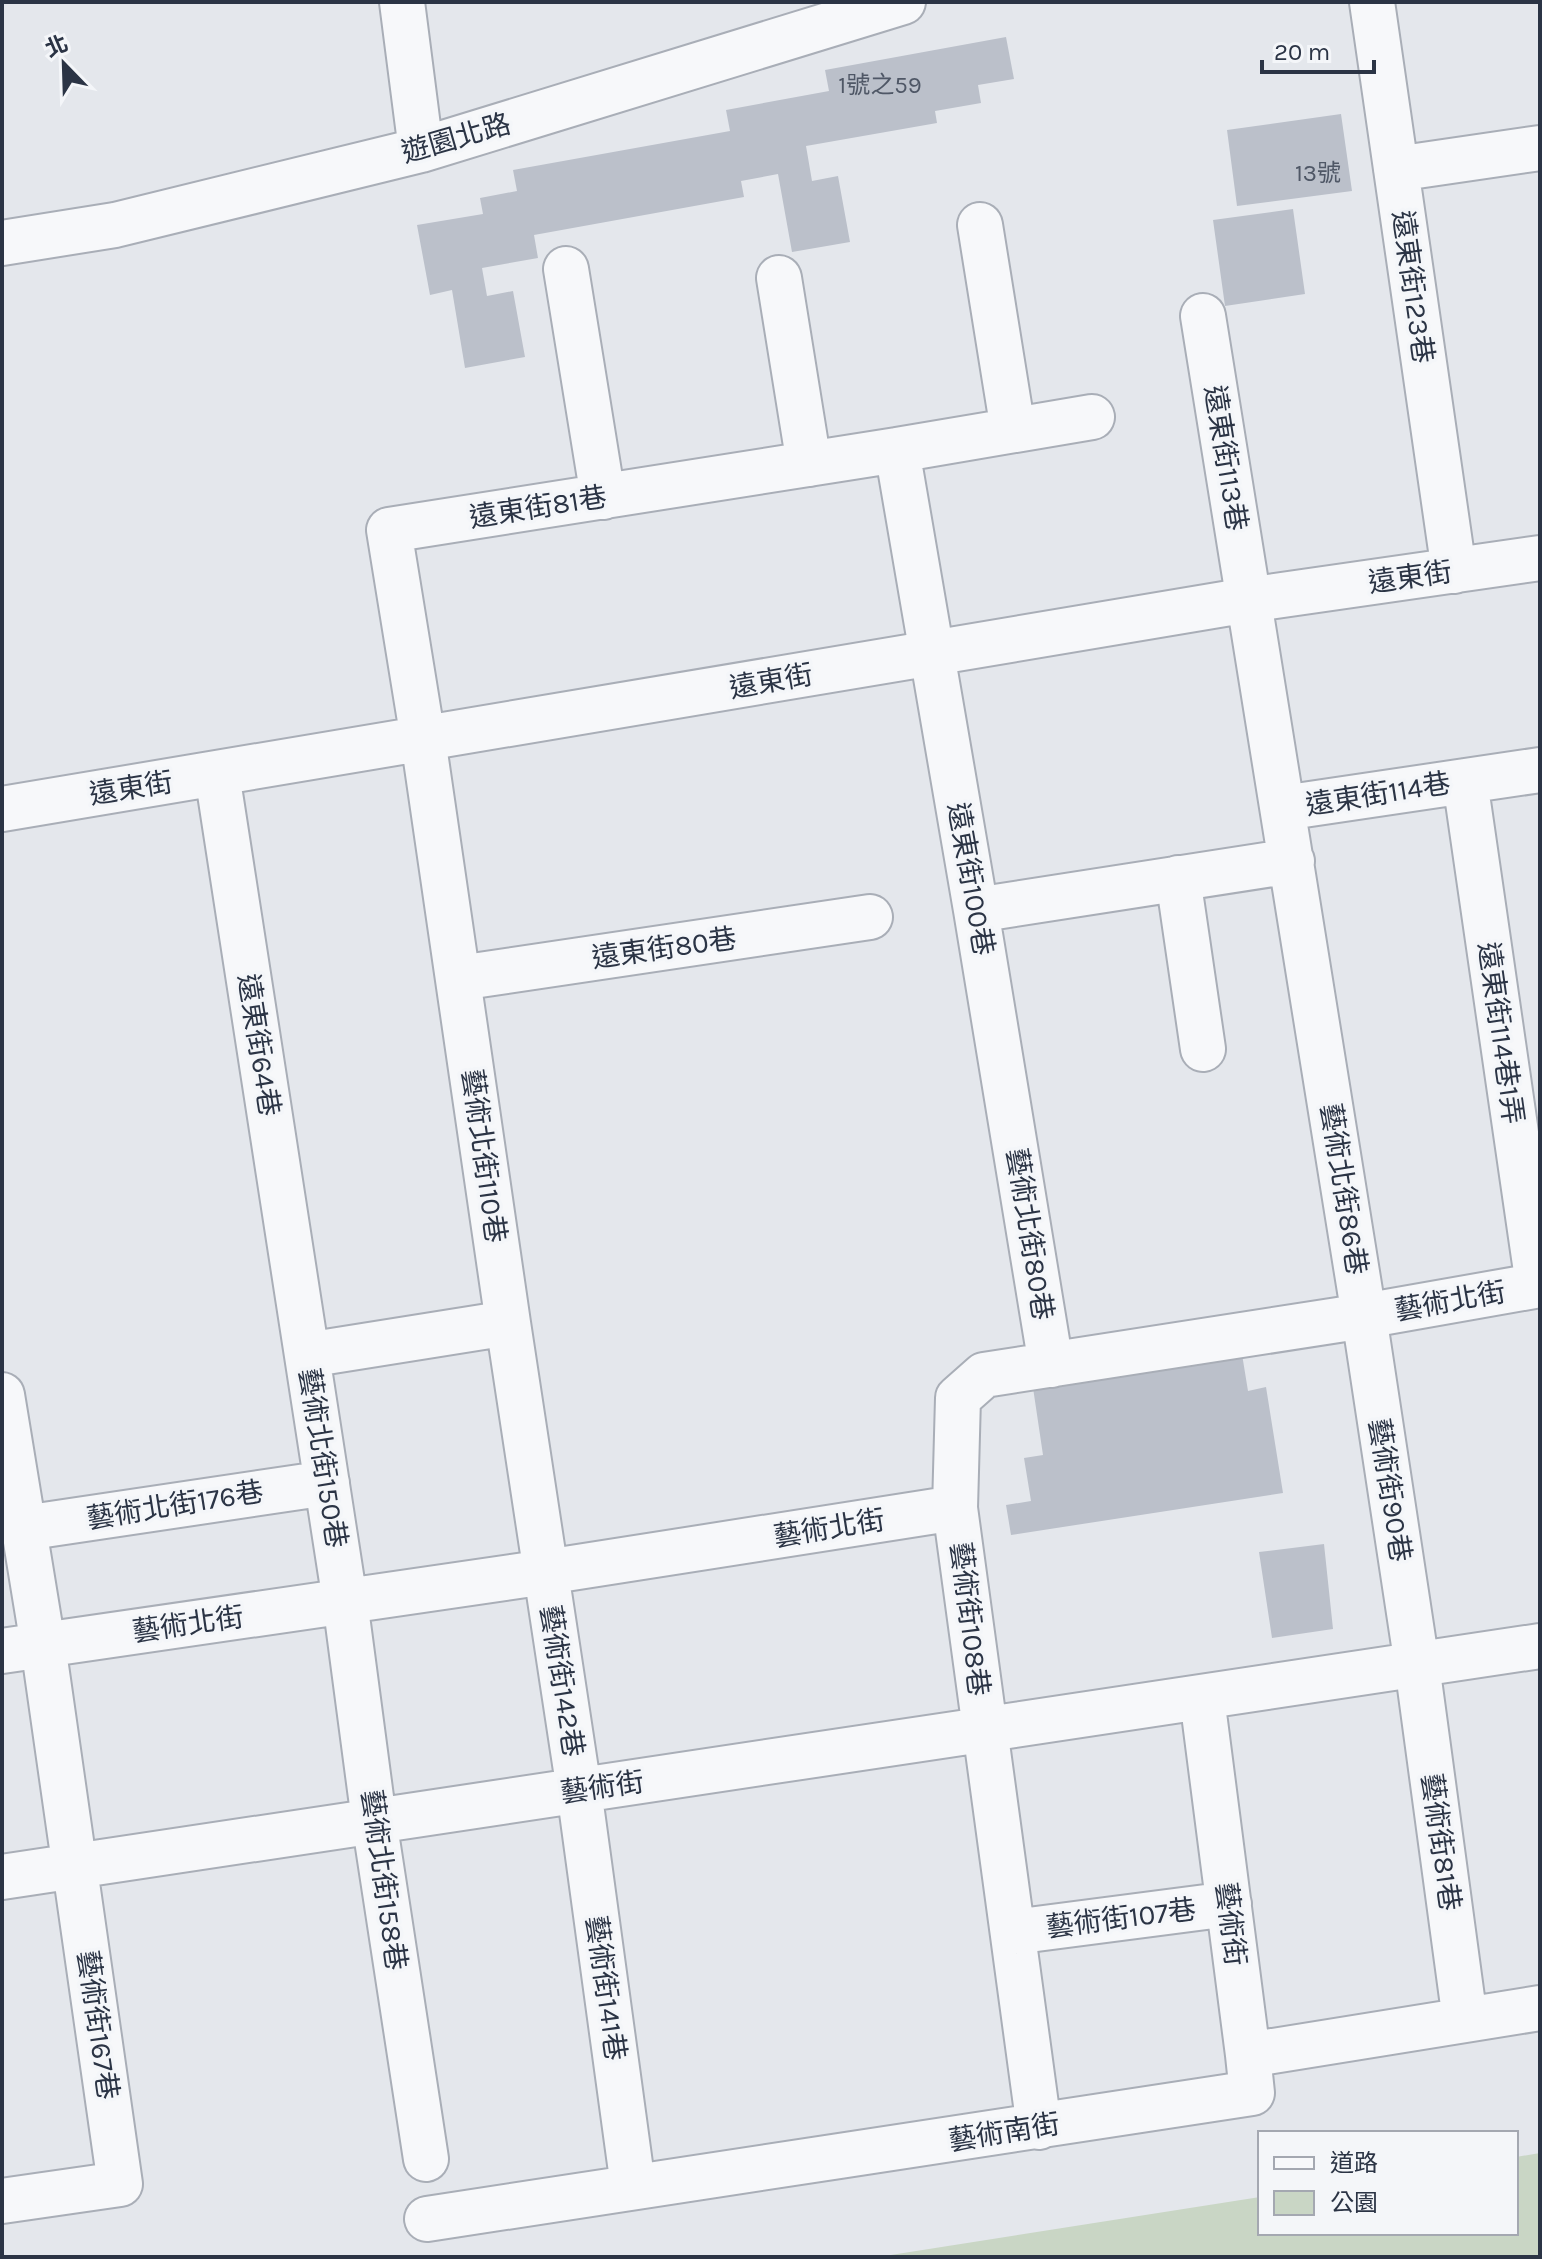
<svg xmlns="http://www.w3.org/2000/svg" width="1542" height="2259" viewBox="0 0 1542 2259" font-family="Karla,'Noto Sans TC',sans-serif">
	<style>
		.green { fill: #c9d6c5 }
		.building { fill: #bbc0ca }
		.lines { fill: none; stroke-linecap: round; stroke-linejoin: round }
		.minor-casing { stroke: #a9aeb7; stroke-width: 48 }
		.minor { stroke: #f7f8fa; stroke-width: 44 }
		.labels { text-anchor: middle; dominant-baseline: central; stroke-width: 7; stroke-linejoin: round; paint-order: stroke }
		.number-label { font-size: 24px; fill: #4f5766 }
		.street-label { font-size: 28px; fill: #2b3445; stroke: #f4f6f9 }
	</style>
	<rect width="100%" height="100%" fill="#e4e7ec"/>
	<path class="green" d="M1540,2153V2257H878L1260,2197V2233H1516V2157Z"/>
	<path class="building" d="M1006,37L1014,79L978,85L981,103L935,111L937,123L806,146L812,181L838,176L850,242L792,252L778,174L741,181L744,197L534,235L538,258L482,268L487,296L513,291L525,357L465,368L452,290L430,295L417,225L483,214L480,198L517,191L513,170L730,131L726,110L829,91L825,70Z
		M1341,114L1352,191L1237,206L1227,130Z
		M1293,209L1305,294L1225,306L1213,220Z
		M1241,1348L1248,1391L1266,1387L1283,1493L1011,1535L1006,1505L1031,1501L1024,1458L1043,1455L1032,1381Z
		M1324,1544L1333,1629L1272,1638L1259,1552Z"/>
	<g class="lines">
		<defs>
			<path id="minor" d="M402,2L421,150
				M1372,2L1454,571
				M1396,169L1540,148
				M980,225L1013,430
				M2,243L115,225L421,150L903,2
				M566,269L603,497
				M779,278L809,464
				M1203,316L1364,1316L1417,1665L1465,2020
				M897,450L1092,417
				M217,774L345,1601L374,1820L426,2159
				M1465,781L1538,1285
				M1283,808L1540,770
				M2,809L1248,600L1540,558
				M1178,878L1203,1049
				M976,910L1292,861
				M459,978L870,917
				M307,1355L508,1323
				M2,1395L43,1645L120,2184L2,2201
				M24,1528L327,1483
				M2,1651L546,1572L955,1508
				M1202,1698L1248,2055
				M2,1877L1540,1646
				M1013,1932L1229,1904
				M1039,2127L955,1508L958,1398L984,1375L1364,1316L1540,1285
				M633,2186L579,1790L508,1323L423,739L389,530L897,450L976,910L1051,1365
				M427,2219C702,2175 977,2137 1252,2093L1248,2055L1540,2008"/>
		</defs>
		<use href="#minor" class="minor-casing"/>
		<use href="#minor" class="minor"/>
	</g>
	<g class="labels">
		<g class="number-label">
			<text x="880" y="85">1號之59</text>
			<text x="1318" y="173">13號</text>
		</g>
		<g class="street-label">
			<text transform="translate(456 138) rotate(-16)">遊園北路</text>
			<text transform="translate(1413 287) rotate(82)">遠東街123巷</text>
			<text transform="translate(1226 458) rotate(81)">遠東街113巷</text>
			<text transform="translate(538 507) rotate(-9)">遠東街81巷</text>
			<text transform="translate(1410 577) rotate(-8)">遠東街</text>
			<text transform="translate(771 681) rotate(-10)">遠東街</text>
			<text transform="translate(131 788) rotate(-9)">遠東街</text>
			<text transform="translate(1378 794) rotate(-9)">遠東街114巷</text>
			<text transform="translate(971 879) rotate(80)">遠東街100巷</text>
			<text transform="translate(664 948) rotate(-8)">遠東街80巷</text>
			<text transform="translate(1501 1033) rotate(82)">遠東街114巷1弄</text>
			<text transform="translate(259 1045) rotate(81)">遠東街64巷</text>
			<text transform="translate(484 1156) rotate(82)">藝術北街110巷</text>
			<text transform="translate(1344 1189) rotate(81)">藝術北街86巷</text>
			<text transform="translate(1030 1234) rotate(81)">藝術北街80巷</text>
			<text transform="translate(1450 1301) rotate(-10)">藝術北街</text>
			<text transform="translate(323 1458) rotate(81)">藝術北街150巷</text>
			<text transform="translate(1390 1490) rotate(81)">藝術街90巷</text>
			<text transform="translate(175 1505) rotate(-9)">藝術北街176巷</text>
			<text transform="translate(829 1528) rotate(-9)">藝術北街</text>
			<text transform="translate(970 1619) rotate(83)">藝術街108巷</text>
			<text transform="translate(188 1624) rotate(-8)">藝術北街</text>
			<text transform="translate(562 1681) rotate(81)">藝術街142巷</text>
			<text transform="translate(602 1787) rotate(-8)">藝術街</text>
			<text transform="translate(1441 1842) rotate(82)">藝術街81巷</text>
			<text transform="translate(384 1880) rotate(82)">藝術北街158巷</text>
			<text transform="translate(1121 1918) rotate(-7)">藝術街107巷</text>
			<text transform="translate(1231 1924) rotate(83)">藝術街</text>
			<text transform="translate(606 1988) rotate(82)">藝術街141巷</text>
			<text transform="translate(98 2025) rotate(82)">藝術街167巷</text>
			<text transform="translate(1004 2132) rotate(-9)">藝術南街</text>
		</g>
	</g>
	<rect width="1542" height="2259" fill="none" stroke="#2b3445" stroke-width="8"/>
	<rect x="1258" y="2131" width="260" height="104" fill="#f4f6f9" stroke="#a4a8b1" stroke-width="2"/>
	<rect x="1274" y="2157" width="40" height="12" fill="#f7f8fa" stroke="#a4a8b1" stroke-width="2"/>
	<text x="1330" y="2171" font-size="24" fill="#2b3445">道路</text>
	<rect x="1274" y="2191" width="40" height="24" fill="#c9d6c5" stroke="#a4a8b1" stroke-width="2"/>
	<text x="1330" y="2211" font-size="24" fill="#2b3445">公園</text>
	<g transform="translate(64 64) rotate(337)" stroke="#f4f6f9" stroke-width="6" paint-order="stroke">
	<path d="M0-6L14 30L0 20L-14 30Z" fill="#2b3445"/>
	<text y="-12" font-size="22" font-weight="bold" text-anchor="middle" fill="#2b3445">北</text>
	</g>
	<path d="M1262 60v12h112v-12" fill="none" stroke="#2b3445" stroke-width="4"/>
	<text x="1274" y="60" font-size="24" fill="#2b3445" stroke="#f4f6f9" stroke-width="6" paint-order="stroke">20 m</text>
</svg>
